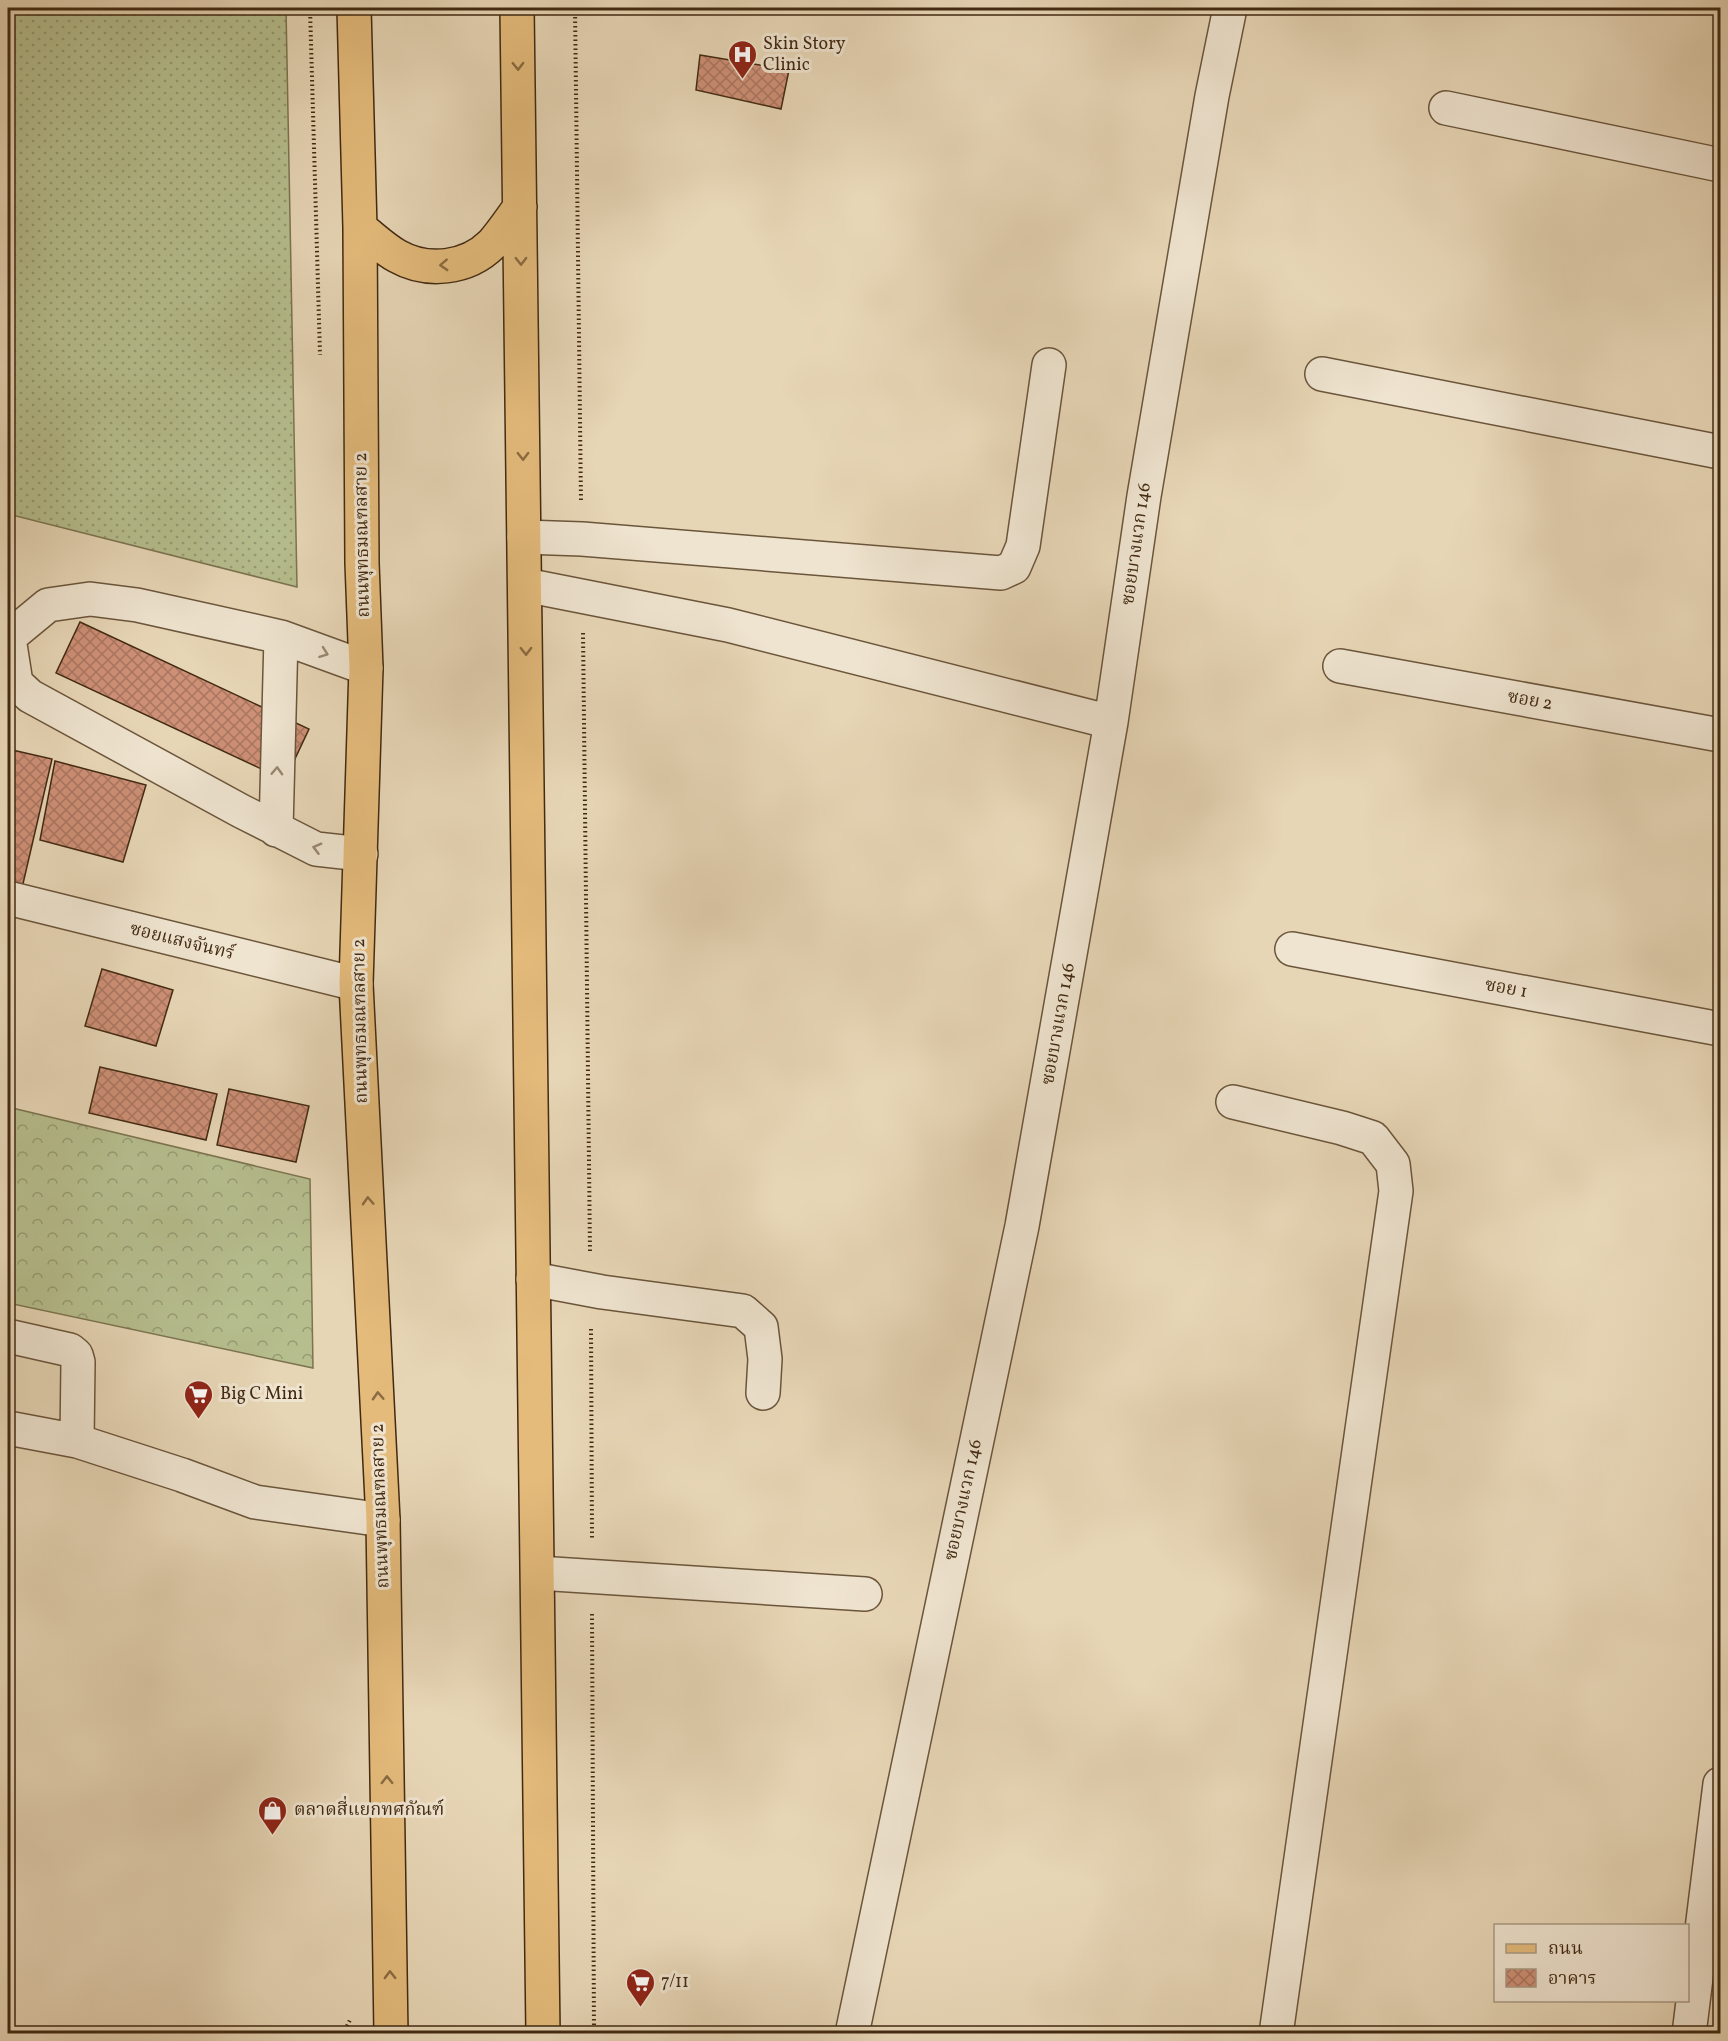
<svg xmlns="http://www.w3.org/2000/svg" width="1728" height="2041" viewBox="0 0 1728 2041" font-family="Vollkorn,'Noto Serif Thai',serif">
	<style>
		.grass { fill: url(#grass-dots); stroke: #7c7450; stroke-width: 1.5 }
		.forest { fill: url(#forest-crowns); stroke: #7c7450; stroke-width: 1.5 }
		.building { fill: url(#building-cross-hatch); stroke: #422a12; stroke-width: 1.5 }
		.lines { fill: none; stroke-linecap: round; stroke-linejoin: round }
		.minor-casing { stroke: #6b553b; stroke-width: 36 }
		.major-casing { stroke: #422a12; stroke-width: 36 }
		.path { stroke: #422a12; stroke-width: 4; stroke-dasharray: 1.5 3; stroke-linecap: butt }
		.minor { stroke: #efe4d0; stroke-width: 33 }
		.major { stroke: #e4bb7b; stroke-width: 33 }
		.oneway { stroke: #8b6b41 }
		.oneway2 { stroke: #988771 }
		.labels { text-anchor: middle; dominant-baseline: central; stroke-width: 6; stroke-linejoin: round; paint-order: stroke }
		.poi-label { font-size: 18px; fill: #422a12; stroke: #efe4d0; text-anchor: start }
		.street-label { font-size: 18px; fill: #422a12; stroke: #efe4d0 }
	</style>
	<defs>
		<pattern id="grass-dots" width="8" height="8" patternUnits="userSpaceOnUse" patternTransform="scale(1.5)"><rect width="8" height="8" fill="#b6be8e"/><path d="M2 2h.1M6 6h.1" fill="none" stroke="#969b73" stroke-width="1.8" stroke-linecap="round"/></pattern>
		<pattern id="forest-crowns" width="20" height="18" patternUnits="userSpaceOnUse" patternTransform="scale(1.5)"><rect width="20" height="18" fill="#b6be8e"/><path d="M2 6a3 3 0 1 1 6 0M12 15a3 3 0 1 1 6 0" fill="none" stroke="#969b73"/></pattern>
		<pattern id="building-cross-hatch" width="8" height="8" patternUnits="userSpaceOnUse" patternTransform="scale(1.5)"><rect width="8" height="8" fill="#ce9077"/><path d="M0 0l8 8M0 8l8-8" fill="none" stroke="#a97660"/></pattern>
	</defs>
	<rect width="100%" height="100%" fill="#e7d6b6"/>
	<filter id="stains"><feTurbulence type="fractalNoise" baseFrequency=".00333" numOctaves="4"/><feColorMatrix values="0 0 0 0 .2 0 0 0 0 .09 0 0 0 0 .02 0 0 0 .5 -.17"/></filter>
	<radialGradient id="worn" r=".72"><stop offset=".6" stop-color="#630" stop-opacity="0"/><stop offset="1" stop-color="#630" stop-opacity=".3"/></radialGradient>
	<path class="grass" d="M8,8H286L297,587L8,514Z"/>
	<path class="forest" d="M8,1107L310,1179L313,1368L8,1303Z"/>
	<path class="building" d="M700,55L789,70L781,109L696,90Z
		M80,622L309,729L285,780L56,673Z
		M8,749L52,759L22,888L8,884Z
		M55,761L146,785L123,862L40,840Z
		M102,969L173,990L156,1046L85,1026Z
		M100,1067L217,1094L206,1140L89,1113Z
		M229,1089L309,1106L296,1162L217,1145Z"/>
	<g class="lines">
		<defs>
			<path id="minor" d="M1446,108L1720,165
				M1322,374L1720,452
				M524,537L582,539L1001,573L1014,567L1023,546L1049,365
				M525,585L728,625L1111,722
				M8,638L48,605L90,599L137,605L281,637L366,668
				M9,638L16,683L30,696L241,811L316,849L361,854
				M1340,666L1720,735
				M276,830L281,637
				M8,898L356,984
				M1292,949L1720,1029
				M1233,1102L1342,1128L1373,1138L1393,1164L1396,1191L1276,2034
				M533,1279L602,1292L743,1311L761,1327L765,1359L763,1393
				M8,1336L70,1350L76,1355L78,1362L77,1441
				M8,1428L77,1441L182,1475L255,1502L383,1520
				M538,1573L865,1594
				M852,2034L1022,1226L1111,722L1144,496L1212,96L1230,8
				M1689,2034L1720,1784"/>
			<path id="major" d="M354,8L360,228L362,563L366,668L356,984L383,1520L391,2034
				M517,8L543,2034
				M360,228C372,237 384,249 397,256C427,273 467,269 492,244C502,233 511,219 520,207"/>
		</defs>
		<use href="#minor" class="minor-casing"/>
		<use href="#major" class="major-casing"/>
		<path class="path" d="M310,8L320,355
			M575,8L581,503
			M583,633L590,1253
			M591,1329L592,1538
			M592,1614L594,2034
			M343,2034L350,2020"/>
		<use href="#minor" class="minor"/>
		<use href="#major" class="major"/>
	</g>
	<defs><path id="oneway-chevron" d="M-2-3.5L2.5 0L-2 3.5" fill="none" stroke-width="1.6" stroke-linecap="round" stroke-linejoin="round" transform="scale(1.5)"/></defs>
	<g class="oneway">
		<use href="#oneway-chevron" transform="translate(518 66) rotate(89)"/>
		<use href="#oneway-chevron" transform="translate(521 261) rotate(89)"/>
		<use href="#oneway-chevron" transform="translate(444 265) rotate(177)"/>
		<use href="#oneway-chevron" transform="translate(523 456) rotate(89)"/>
		<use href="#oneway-chevron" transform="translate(526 651) rotate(89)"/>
		<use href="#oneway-chevron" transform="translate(368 1201) rotate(-93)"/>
		<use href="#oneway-chevron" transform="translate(378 1396) rotate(-93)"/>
		<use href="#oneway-chevron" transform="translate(387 1780) rotate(-91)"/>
		<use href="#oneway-chevron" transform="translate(390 1975) rotate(-91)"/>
	</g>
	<g class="oneway2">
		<use href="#oneway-chevron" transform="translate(324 653) rotate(20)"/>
		<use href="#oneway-chevron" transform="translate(277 771) rotate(-88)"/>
		<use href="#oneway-chevron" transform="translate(317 848) rotate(-165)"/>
	</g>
	<defs>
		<symbol id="hospital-pin" viewBox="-11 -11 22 30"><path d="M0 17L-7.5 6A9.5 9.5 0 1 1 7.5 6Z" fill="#8f2418" stroke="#efe4d0"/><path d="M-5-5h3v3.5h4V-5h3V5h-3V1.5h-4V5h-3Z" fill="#fff"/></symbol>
		<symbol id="supermarket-pin" viewBox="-11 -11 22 30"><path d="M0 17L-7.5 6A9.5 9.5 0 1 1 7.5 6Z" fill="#8f2418" stroke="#efe4d0"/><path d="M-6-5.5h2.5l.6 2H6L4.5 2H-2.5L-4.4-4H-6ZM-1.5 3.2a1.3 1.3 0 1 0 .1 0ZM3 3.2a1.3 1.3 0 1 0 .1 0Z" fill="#fff"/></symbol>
		<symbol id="shop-pin" viewBox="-11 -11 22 30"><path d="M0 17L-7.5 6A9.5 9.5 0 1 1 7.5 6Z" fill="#8f2418" stroke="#efe4d0"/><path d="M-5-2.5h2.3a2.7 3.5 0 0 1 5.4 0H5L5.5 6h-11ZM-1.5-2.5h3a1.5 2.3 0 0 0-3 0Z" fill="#fff"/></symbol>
	</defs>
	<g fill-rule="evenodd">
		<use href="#hospital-pin" x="726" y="38" width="33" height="45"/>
		<use href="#supermarket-pin" x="182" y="1378" width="33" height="45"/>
		<use href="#shop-pin" x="256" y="1794" width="33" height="45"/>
		<use href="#supermarket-pin" x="624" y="1966" width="33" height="45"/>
	</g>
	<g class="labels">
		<g class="poi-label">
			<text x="763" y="44">Skin Story<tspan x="763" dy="21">Clinic</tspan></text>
			<text x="220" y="1394">Big C Mini</text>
			<text x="294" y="1810">ตลาดสี่แยกทศกัณฑ์</text>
			<text x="661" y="1982">7/11</text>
		</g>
		<g class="street-label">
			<text transform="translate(363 535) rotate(-91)">ถนนพุทธมณฑลสาย 2</text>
			<text transform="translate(1137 544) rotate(-82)">ซอยบางแวก 146</text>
			<text transform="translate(1530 701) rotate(10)">ซอย 2</text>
			<text transform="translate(182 942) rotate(14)">ซอยแสงจันทร์</text>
			<text transform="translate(1506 989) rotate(10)">ซอย 1</text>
			<text transform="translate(361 1021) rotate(-91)">ถนนพุทธมณฑลสาย 2</text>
			<text transform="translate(1059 1024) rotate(-80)">ซอยบางแวก 146</text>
			<text transform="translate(964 1500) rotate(-78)">ซอยบางแวก 146</text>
			<text transform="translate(381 1506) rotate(-92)">ถนนพุทธมณฑลสาย 2</text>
		</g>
	</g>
	<rect width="1728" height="2041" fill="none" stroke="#e7d6b6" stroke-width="30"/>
	<rect x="9" y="9" width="1710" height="2023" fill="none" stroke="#422a12" stroke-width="3"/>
	<rect x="15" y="15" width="1698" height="2011" fill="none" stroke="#422a12" stroke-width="1.5"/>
	<rect x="1494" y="1924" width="195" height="78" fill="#efe4d0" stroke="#aa9a84" stroke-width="1.5"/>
	<rect x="1506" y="1944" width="30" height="9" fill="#e4bb7b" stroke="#aa9a84" stroke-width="1.5"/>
	<text x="1548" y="1954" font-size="18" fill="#422a12">ถนน</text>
	<rect x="1506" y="1969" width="30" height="18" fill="url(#building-cross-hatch)" stroke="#aa9a84" stroke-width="1.5"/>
	<text x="1548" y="1984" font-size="18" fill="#422a12">อาคาร</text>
	<rect width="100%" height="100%" filter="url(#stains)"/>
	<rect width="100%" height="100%" fill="url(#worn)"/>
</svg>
